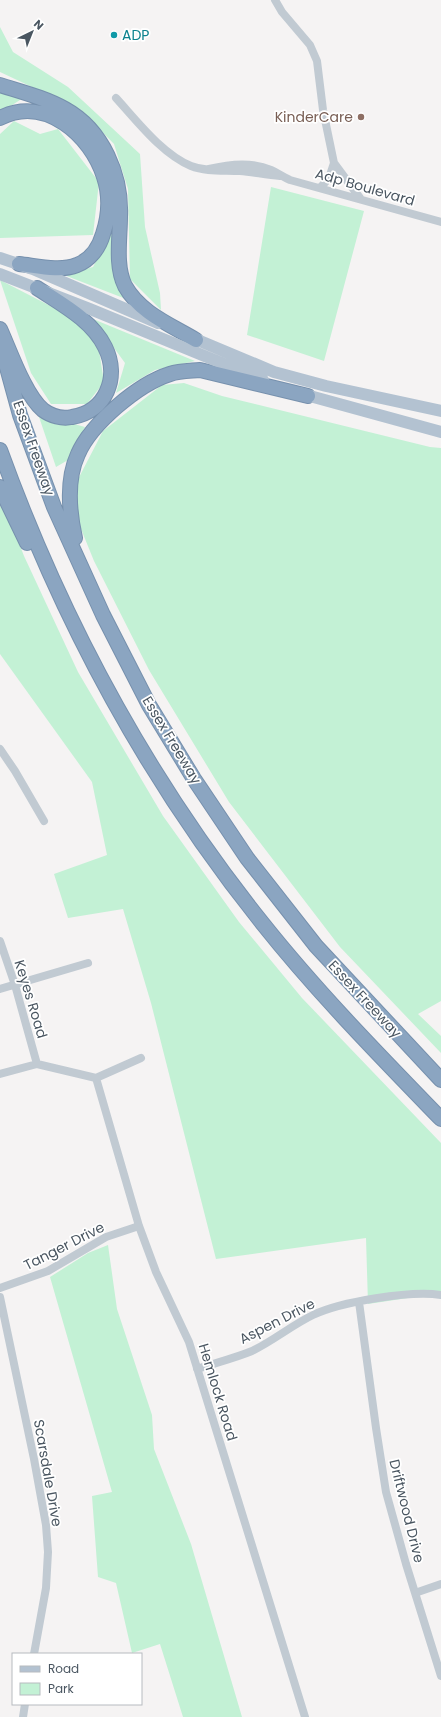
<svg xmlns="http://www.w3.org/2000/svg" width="441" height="1717" viewBox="0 0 441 1717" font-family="Poppins,sans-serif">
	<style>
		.green { fill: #c3f1d5 }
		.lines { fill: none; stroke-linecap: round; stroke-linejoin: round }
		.highway-casing { stroke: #7690ad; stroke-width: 16 }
		.street { stroke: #c1cad2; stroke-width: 8 }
		.primary { stroke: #b3c2d1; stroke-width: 12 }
		.highway { stroke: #8ba5c1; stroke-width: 14 }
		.culture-dot { fill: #0f9aa8; stroke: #fff; stroke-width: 1.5 }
		.education-dot { fill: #8d6e63; stroke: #fff; stroke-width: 1.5 }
		.labels { text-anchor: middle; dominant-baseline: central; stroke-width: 3.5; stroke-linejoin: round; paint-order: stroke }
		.culture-label { font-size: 14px; fill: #0d838f; stroke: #fff; text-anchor: start }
		.education-label { font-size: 14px; fill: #785e54; stroke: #fff; text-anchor: end }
		.street-label { font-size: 14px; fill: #4a5661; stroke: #fff }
	</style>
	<rect width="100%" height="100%" fill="#f5f3f3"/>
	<path class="green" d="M0,27L13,52L68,87L140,154L145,227L160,293L161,310L130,279L128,189L114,144L81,110L0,72Z
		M0,90L23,98L0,113Z
		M14,121L40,134L58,129L99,182L93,235L0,238V134Z
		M271,187L364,211L324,361L247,335Z
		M113,230L126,299L64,275L93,267Z
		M0,280L68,315L98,344L104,382L87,404H51L31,373Z
		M93,319L195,361L155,370L116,393L125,363Z
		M184,383L222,396L430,447L441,448V1001L418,1014L441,1036V1053L340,947L229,802L149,670L94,561L79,524L75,485L103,431L162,385Z
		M38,414L85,427L68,460L56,467Z
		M0,505L15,533L24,556L78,672L163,816L239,922L302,998L441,1143V1293L368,1304L366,1238L216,1259L151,1003L123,909L68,918L54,874L107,855L92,782L0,654Z
		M108,1245L117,1309L152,1415L154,1449L191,1544L242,1717H183L160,1644L132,1653L116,1583L98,1577L92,1496L112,1492L50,1277L88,1253Z"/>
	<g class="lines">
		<defs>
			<path id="highway" d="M0,85C22,92 46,98 65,109C103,130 122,176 120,217C120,238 115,266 125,286C140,313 171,325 196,340
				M0,118C45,95 91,135 104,177C110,195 109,216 103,234C99,248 90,260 77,265C60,272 37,266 19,264
				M0,329C10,351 25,395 43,410C51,416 62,419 72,417C106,412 120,377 105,347C92,320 61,304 37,288
				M0,342L20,415L54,507L103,615L149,705L194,779L247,858L316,946L441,1080
				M0,450C62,621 149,782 263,924C318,993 380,1056 441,1119
				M0,487L27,543
				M75,538C69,511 66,480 78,454C91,424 138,384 170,374C179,371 189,371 200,370L308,396"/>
		</defs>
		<use href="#highway" class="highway-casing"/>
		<path class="street" d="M275,0L282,12L310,45L317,61L323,110L334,163L360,198
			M116,98C137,121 162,154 191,166C206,172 224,170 240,171C253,172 266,175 280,176
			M209,169C229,164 251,161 271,170C278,173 283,177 290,180L441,222
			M320,188L329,178L334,163
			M0,749L15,771L44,821
			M0,941L15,985L37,1064
			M0,989L88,963
			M0,1074L37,1064L96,1078L141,1058
			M96,1078L139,1226L156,1272L189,1342L305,1717
			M0,1288L48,1271L106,1237L139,1226
			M0,1297L34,1459L46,1525L48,1552L46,1588L34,1654
			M359,1302L376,1428L386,1492L406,1564L441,1676
			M197,1369C215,1363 235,1358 252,1351C273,1341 292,1325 313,1315C340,1302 411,1290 441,1295
			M415,1593L441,1584
			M23,1717L25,1704"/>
		<path class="primary" d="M0,258L33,269L158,323
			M0,274L90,309L263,380
			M188,336L274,372L326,386L441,411
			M299,393L441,432"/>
		<use href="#highway" class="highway"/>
	</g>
	<circle class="culture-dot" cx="114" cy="35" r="4"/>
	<circle class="education-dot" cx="361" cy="117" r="4"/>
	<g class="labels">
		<g class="culture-label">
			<text x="122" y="35">ADP</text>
		</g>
		<g class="education-label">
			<text x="353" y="117">KinderCare</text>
		</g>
		<g class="street-label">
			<text transform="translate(365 187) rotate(16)">Adp Boulevard</text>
			<text transform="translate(34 448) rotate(71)">Essex Freeway</text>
			<text transform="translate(172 740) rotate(59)">Essex Freeway</text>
			<text transform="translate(31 999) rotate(73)">Keyes Road</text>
			<text transform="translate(365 999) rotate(47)">Essex Freeway</text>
			<text transform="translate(64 1246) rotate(-27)">Tanger Drive</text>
			<text transform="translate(277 1321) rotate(-27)">Aspen Drive</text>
			<text transform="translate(218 1392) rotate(73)">Hemlock Road</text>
			<text transform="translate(48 1473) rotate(80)">Scarsdale Drive</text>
			<text transform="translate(407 1511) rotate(76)">Driftwood Drive</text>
		</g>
	</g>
	<rect x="12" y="1653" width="130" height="52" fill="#ffffff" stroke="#b7bbc0"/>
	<rect x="20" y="1666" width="20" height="6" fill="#b3c2d1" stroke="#b7bbc0"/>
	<text x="48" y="1673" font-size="12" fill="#4a5661">Road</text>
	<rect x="20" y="1683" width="20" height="12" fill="#c3f1d5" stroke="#b7bbc0"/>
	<text x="48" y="1693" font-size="12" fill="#4a5661">Park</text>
	<g transform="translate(32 32) rotate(43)" stroke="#ffffff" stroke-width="3" paint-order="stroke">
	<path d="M0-3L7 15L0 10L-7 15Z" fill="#4a5661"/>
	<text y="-6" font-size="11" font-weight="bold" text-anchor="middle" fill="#4a5661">N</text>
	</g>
</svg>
